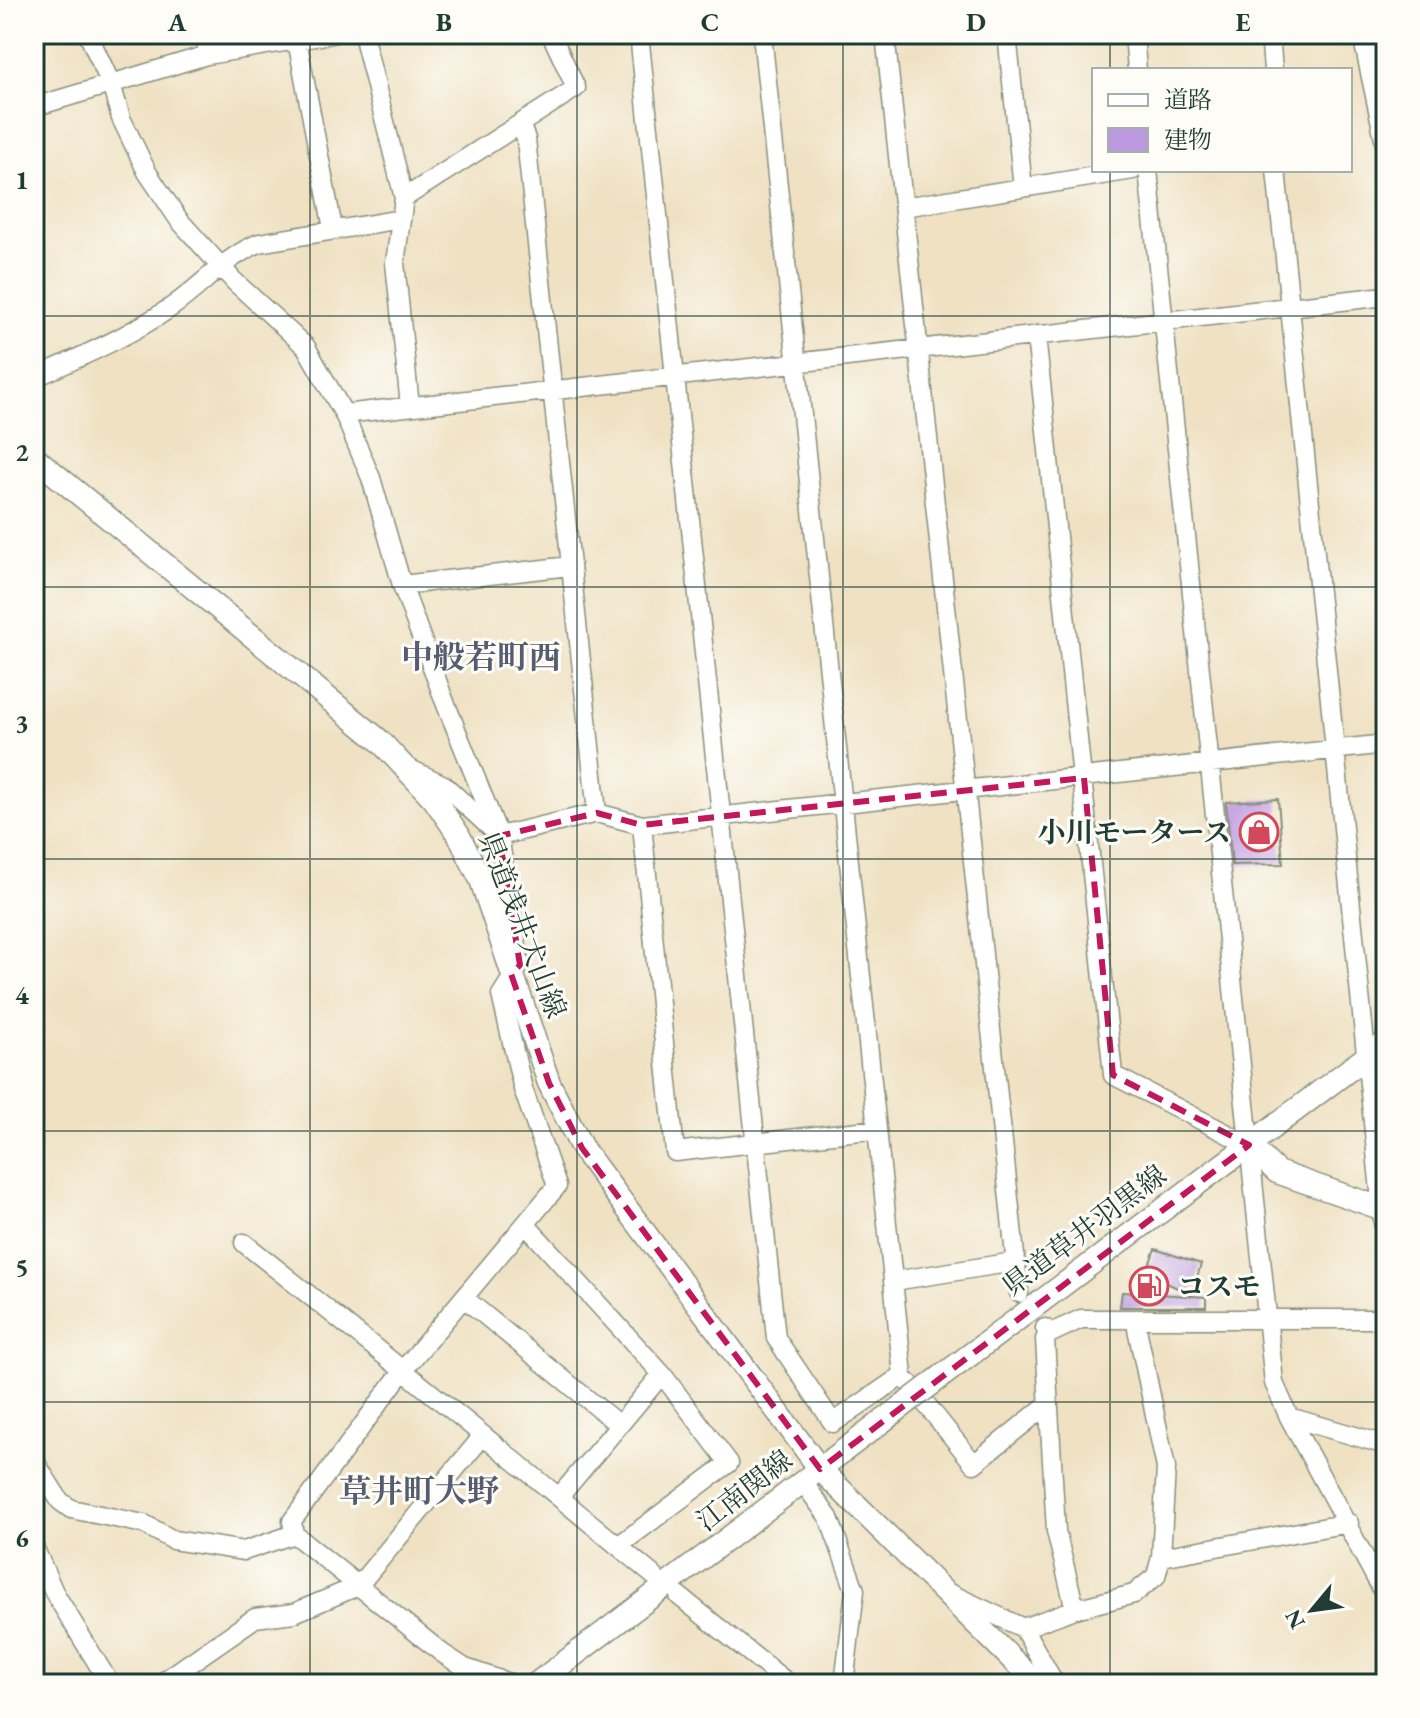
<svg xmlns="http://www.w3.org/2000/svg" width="1420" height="1718" viewBox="0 0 1420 1718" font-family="'EB Garamond','Noto Serif JP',serif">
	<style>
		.building { fill: #bc99df }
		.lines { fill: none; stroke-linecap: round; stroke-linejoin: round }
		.minor-casing { stroke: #878f7b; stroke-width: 21 }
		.major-casing { stroke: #878f7b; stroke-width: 25 }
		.minor { stroke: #fff; stroke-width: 18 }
		.major { stroke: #fff; stroke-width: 22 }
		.major-bridge-casing { stroke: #878f7b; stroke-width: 25; stroke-linecap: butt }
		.major-bridge { stroke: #fff; stroke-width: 22 }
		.marked { fill: none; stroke: #c2185b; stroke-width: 6; stroke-dasharray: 16 10; stroke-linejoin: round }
		.grid { fill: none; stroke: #1f3d34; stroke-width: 2; stroke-opacity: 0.55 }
		.labels { text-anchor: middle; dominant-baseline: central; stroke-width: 6; stroke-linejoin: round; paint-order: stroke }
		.poi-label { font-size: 28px; font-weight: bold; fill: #1f3d34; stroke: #fdfcf7; text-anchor: end }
		.street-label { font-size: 28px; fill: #1f3d34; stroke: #fdfcf7 }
		.quarter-label { font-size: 32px; font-weight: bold; fill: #565d70; stroke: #fdfcf7 }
		.neatline { fill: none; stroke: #1f3d34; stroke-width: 3 }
		.grid-label { font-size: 26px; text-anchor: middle; font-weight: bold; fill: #1f3d34 }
	</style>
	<rect width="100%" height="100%" fill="#fdfcf7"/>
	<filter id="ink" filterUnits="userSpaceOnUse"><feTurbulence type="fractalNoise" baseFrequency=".0125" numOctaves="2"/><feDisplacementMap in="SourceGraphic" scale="16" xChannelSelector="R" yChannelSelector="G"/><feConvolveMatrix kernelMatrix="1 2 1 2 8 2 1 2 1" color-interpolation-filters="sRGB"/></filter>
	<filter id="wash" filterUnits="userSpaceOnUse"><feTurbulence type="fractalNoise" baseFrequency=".006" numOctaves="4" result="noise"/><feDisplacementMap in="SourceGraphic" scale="32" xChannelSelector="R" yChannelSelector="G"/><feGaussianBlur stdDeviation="1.8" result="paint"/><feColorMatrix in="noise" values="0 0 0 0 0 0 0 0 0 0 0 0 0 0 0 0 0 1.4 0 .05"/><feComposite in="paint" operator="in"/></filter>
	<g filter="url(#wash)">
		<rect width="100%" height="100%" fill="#efe1c2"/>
		<g id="blocks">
			<path class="building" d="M1278,799L1283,864L1232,865L1226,802Z
				M1155,1249L1201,1264L1192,1295L1146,1273Z
				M1122,1292L1206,1297V1307H1120Z"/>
		</g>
	</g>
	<g filter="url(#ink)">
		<use href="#blocks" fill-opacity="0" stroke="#878f7b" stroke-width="2"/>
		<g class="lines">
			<defs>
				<path id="minor" d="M88,34L111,84L121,118L147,172L179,220L234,281L306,347L344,414L371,478L402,585L443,697L499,836L520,965L501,995L523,1089L557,1186L404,1369L292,1521L294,1534L442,1653L465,1668L512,1684
					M207,34V55
					M363,34L404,198L395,263L410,406
					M639,34L776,1338L833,1423L903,1375L877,1129L675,1152L642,825
					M762,34L877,1129
					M885,34L1019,1293
					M1007,34L1023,188
					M1134,34L1137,70
					M1270,34L1273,70
					M297,40L333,229
					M1386,42L1365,49L1386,148
					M34,107L207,55L332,34
					M520,124L526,139L597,813
					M1148,170L1274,1383L1289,1417L1386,1597
					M1276,170L1386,1250
					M404,198L576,88L551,34
					M904,207L1133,170
					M1036,335L1113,1075L1249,1145
					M34,378C80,357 128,337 170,308C201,287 224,258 259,243L401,219
					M344,414L1386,296
					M402,585L570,566
					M408,768L444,785L495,832
					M499,836L597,813L642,825L1386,744
					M526,1225L662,1374L729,1463L618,1546
					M244,1243C382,1353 519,1463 654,1576
					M894,1281L1014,1262
					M464,1298L619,1425
					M1135,1319L1166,1468L1161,1557
					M1045,1328L1049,1334L1081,1319H1386
					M1049,1334L1045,1339L1056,1531L1075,1609
					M909,1383L974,1464L1048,1404
					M1289,1417L1386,1445
					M34,1460L60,1501L71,1509L144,1524L173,1540L244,1551L294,1534
					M803,1482L829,1518L855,1590L844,1684
					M559,1497L662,1374
					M34,1547L54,1592L110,1684
					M949,1593L1023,1628L1055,1684
					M679,1596L789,1684
					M1023,1628L1075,1609L1134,1594L1156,1576L1161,1557L1349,1523
					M169,1684L167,1679L255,1618L294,1613L358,1586L482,1437"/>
				<path id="major" d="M34,457L380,741L434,799L458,834L481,880L549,1083L582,1148L820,1469L1037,1684
					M1249,1145L1277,1172L1386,1210
					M942,1376L1386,1042
					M536,1684L842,1452"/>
			</defs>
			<use href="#minor" class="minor-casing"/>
			<use href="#major" class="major-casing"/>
			<use href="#minor" class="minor"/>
			<use href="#major" class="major"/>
			<defs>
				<path id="major-bridge" d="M842,1452L942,1376"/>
			</defs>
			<use href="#major-bridge" class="major-bridge-casing"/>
			<use href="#major-bridge" class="major-bridge"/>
		</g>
	</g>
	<path class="marked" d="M1084,778L1113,1075L1249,1145L820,1469L582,1148L549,1083L511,974L520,965L499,836L597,813L642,825Z"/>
	<path class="grid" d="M310,34V1684M577,34V1684M843,34V1684M1110,34V70M1110,170V1684M34,316H1386M34,587H1386M34,859H1386M34,1131H1386M34,1402H1386"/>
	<defs>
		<symbol id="shop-ring" viewBox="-11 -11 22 22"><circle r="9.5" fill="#fdfcf7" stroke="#d1495b" stroke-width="1.5"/><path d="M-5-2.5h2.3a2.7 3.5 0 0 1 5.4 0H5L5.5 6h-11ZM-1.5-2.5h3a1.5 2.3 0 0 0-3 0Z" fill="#d1495b"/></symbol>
		<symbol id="fuel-ring" viewBox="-11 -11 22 22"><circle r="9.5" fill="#fdfcf7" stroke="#d1495b" stroke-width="1.5"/><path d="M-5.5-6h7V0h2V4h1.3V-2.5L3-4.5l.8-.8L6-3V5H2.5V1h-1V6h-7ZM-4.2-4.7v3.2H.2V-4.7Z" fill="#d1495b"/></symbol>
	</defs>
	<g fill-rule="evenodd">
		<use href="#shop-ring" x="1237" y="810" width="44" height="44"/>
		<use href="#fuel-ring" x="1127" y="1264" width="44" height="44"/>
	</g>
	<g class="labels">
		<g class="poi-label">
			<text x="1231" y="832">小川モータース</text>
			<text x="1177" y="1286" text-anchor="start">コスモ</text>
		</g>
		<g class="street-label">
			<text transform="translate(523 925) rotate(69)">県道浅井犬山線</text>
			<text transform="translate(1084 1230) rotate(-37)">県道草井羽黒線</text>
			<text transform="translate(744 1490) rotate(-38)">江南関線</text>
		</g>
		<g class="quarter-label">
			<text x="481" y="657">中般若町西</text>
			<text x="419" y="1491">草井町大野</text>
		</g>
	</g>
	<rect width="1420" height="1718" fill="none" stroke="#fdfcf7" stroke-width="88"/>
	<rect x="1092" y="68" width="260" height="104" fill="#fdfcf7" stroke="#a4b0a9" stroke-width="2"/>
	<rect x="1108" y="94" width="40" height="12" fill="#ffffff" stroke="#a4b0a9" stroke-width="2"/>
	<text x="1164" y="108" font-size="24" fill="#1f3d34">道路</text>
	<rect x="1108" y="128" width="40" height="24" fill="#bc99df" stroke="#a4b0a9" stroke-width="2"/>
	<text x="1164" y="148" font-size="24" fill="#1f3d34">建物</text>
	<g transform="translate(1312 1610) rotate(241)" stroke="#fdfcf7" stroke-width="6" paint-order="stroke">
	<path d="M0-6L14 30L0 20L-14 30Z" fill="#1f3d34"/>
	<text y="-12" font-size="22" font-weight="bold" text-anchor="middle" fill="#1f3d34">N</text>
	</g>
	<rect x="44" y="44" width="1332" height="1630" class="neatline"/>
	<g class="grid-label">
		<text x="177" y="31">A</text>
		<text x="444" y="31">B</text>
		<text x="710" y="31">C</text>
		<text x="976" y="31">D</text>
		<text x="1243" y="31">E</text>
		<text x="22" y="189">1</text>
		<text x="22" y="461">2</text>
		<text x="22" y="732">3</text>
		<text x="22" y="1004">4</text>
		<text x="22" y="1276">5</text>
		<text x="22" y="1547">6</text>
	</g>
</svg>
